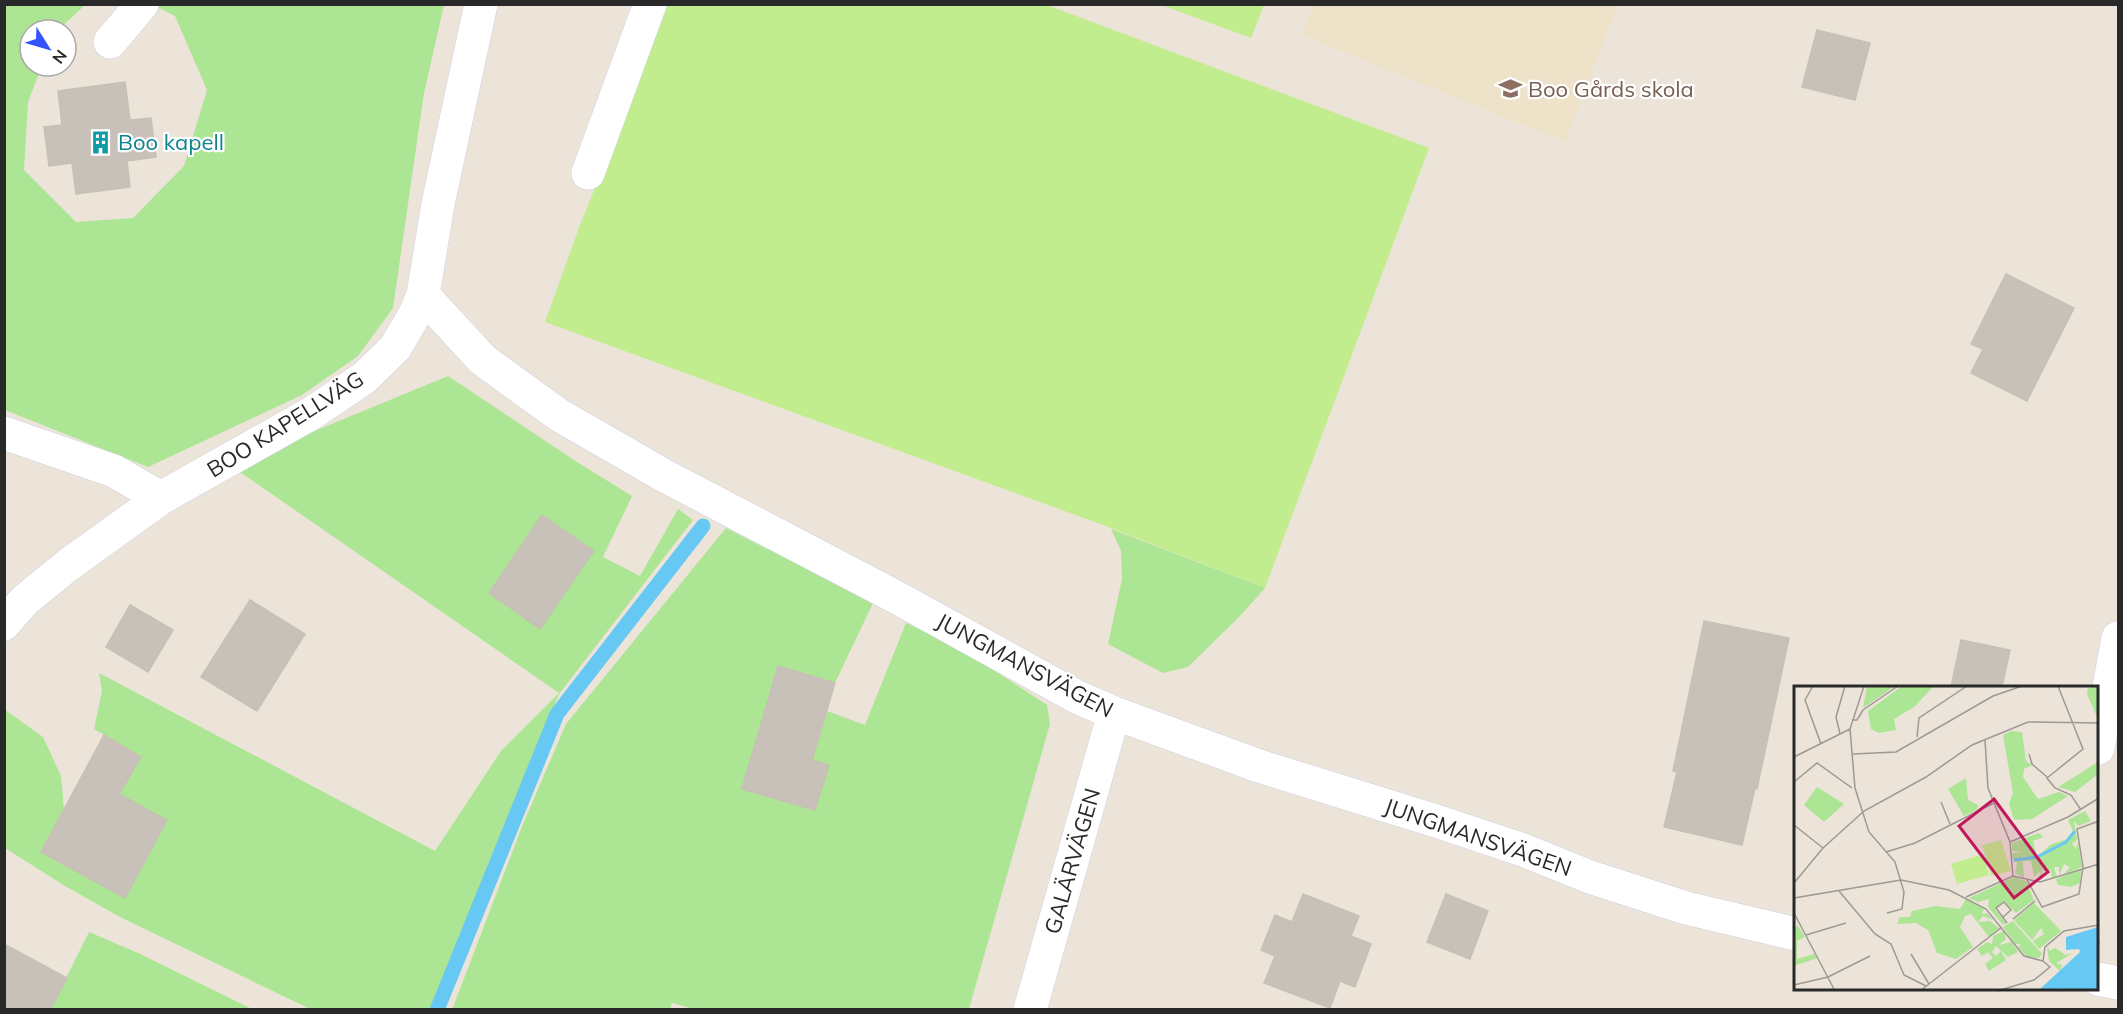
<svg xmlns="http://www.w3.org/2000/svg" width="2123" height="1014" viewBox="0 0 2123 1014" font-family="Mulish,sans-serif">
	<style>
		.education { fill: #eee3c8 }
		.green { fill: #ace593; fill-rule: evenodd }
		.pitch { fill: #c2ed8e }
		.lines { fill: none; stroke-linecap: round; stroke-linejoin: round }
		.stream { stroke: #67c9f3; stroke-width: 15 }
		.building { fill: #c7c1b9; stroke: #c7c0b3; stroke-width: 1.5 }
		.minor-casing { stroke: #cfd2e2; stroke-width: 34 }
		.minor { stroke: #fff; stroke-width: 33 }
		.labels { text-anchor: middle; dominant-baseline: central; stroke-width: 4.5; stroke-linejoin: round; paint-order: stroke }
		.education-label { font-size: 22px; fill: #785e54; stroke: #fff; text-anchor: start }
		.culture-label { font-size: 22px; fill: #0d838f; stroke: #fff; text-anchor: start }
		.street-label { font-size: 22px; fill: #292929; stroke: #fff }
		.inset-river { fill: none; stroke: #67c9f3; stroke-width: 3 }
		.inset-road { fill: none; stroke: #9e9993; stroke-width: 1.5 }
		.view { fill: #c2185b; fill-opacity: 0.15; stroke: #c2185b; stroke-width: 3 }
		.inset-edge { fill: none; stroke: #292929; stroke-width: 3 }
	</style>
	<rect width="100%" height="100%" fill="#ece4d9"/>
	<path class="education" d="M1313,5V4L1618,5L1565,142L1302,35Z"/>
	<path class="green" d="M4,5H85L58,30H30V66H42L28,102L24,170L76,222L133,218L184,166L207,90L175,16L153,5H444L424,93L393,308L358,356L302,395L148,467L5,410Z
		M448,376L577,462L632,496L603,557L640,576L678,509L693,520L559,694L430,1009H310L120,917L65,886L5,848L4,709L43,737L61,776L64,809L41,852L125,898L167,820L102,785L141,757L94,729L102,691L99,673L435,851L501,751L559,693L240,472L276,447ZM542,515L594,551L540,628L489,593Z
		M726,528L873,603L835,683L778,666L742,789L815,810L829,765L812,760L827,711L865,725L906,623L961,649L1047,705L1050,724L969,1009L697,1010L672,1003L670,1010H452L523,824L566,724Z
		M1111,529L1265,588L1240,616L1188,667L1163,673L1108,644L1122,579L1121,551Z
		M89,932L138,953L252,1009L50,1010Z"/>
	<path class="pitch" d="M668,5H1047L1429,148L1265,588L1103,525L545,322L580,225Z
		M1161,5L1264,4V5L1251,38Z"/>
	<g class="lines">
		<path class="stream" d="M437,1010L557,714L703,526"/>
	</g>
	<path class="building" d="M1817,30L1870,43L1855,100L1802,87Z
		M125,82L130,120L151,118L156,157L127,161L130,187L76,194L72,163L49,166L44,127L62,125L58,91Z
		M2006,274L2074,308L2027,401L1971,373L1983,349L1971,344Z
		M542,515L594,551L540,629L489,593Z
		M250,600L305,634L257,711L201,677Z
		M130,605L173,630L148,672L106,647Z
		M1704,621L1789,638L1757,789L1755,788L1742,845L1664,827L1677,772L1673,771Z
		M1961,640L2010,650L2002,687H1951Z
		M778,666L835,683L812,760L829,765L815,810L742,789Z
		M104,735L141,757L119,794L167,820L125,898L41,852Z
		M1303,894L1359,916L1351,936L1371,944L1355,987L1340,981L1330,1008L1264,983L1275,956L1261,950L1275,915L1292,922Z
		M1446,894L1488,911L1470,959L1427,942Z
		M4,944L67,978L50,1010H4Z"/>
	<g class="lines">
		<defs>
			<path id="minor" d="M110,42L142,4
				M588,173L650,4
				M423,295L483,360L559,415L663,475L894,596L1077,697L1114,713L1259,766L1436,821L1523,850L1590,877L1686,908L1796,934
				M4,433L114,471L161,498
				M4,624L25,600L68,565L161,498L312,413L364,378L395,348L415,314L423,295L438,204L481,4
				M2098,748L2118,638
				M2098,979L2118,983
				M1030,1010L1114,713"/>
		</defs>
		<use href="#minor" class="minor-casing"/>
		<use href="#minor" class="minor"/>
	</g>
	<defs>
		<symbol id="school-bare" viewBox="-9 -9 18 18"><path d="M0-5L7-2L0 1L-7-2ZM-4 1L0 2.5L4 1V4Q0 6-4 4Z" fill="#8d6e63" stroke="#fff" stroke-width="2.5" paint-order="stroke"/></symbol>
		<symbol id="building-bare" viewBox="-9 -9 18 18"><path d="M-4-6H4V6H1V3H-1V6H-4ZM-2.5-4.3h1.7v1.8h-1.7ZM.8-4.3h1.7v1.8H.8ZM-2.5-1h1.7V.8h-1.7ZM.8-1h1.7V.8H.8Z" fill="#0f9aa8" stroke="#fff" stroke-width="2.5" paint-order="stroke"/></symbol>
	</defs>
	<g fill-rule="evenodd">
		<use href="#school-bare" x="1494" y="72" width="33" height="33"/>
		<use href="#building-bare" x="84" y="126" width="33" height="33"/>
	</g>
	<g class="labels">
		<g class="education-label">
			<text x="1528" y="89">Boo Gårds skola</text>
		</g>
		<g class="culture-label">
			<text x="118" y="142">Boo kapell</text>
		</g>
		<g class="street-label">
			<text transform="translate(285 424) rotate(-32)">BOO KAPELLVÄG</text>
			<text transform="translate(1025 665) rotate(28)">JUNGMANSVÄGEN</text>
			<text transform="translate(1478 837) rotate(19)">JUNGMANSVÄGEN</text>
			<text transform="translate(1072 861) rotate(-74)">GALÄRVÄGEN</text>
		</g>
	</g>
	<g transform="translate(1794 686)">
		<rect width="304" height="304" fill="#ece4d9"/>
		<path d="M73,0H101L69,22ZM108,0H140L120,21L100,33L102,44L85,47L77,43L74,25ZM304,0H305L304,33L293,8L294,2ZM217,45L228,46L232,75L238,79L230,83L229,91L244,113L265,106L274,110L238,133L220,134L215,117L219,107L209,49ZM304,76V88L281,106L264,101ZM172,92L174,114L184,119L183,124L170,130L154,103ZM23,101L50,118L30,136L10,119ZM291,125L297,135L284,140L280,135L283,154L278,158L282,162L284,156L288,181L270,188L276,181L270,178L265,190V181H260L263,191L258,193L257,184L249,185L247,174L249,192L244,195L247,185L240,191L237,175H229L230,192L221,187L223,177L220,175L230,174H219L218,167L228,166L218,165V157L245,147L249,151L239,155L243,171L256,159L273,153L279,145L274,134ZM287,183L286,197L277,201L264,199L262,193ZM220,191L232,195L240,214L222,227L210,215L201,223L212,237L209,239L194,221L195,213L184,216L175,212ZM172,213L190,223L188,228L193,227L199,234L189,230L184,236L196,235L205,242L195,251L177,228L171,230L166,241L179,261L162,273L143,267L134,244L122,237L103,238L106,231H116L118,225L142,220L166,223ZM240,217L267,245L245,263L239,255L250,248L247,242L238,254L220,234ZM219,235L248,268L245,272L233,271L224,261L227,258H221L209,241ZM4,240L11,251L3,255V273L20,268L23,272L0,280V241ZM210,245L212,253L205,259L217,256L224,266L214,271L202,260L198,266L202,270L207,265L212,274L195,285L191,278L199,272L194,266L188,270L183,263L193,256L198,258L199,250ZM253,260L256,265L261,262L272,269L279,267L262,277L268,279L266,285L255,275Z" fill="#ace593"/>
		<path d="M207,154L217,185L197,190L188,159ZM189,168L195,189L163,198L157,178Z" fill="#c2ed8e"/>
		<path d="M304,241V304H245L286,266L285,263L272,264V251Z" fill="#67c9f3"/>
		<path class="inset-river" d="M220,174L243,171L272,156L281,145M267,305L305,255"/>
		<path class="inset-road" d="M19,0L11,14L27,58M70,0L56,43L61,102L75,146L101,176L110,206L108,223L93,227M264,0L289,63L253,92L261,102L277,109L287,124M58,34H63L69,24L104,0M46,48L42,31L51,0M123,51L125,32L173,0M191,54L194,102L216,156L219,190M59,68L102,66L199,10L228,0M235,68L238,78L253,91M0,71L56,43M0,96L23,77L58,102M147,116L156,138M0,139L29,162M216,156L274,131L305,112M92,166L121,157L200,117M233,194L248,221L285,208L289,181L283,143L305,135M0,197L29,162L70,125L132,91L178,59L234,36L305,37M45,205L81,248L97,258L110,289L132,300M172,211L219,190L246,196L305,178M0,212L107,194L155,204L192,223L230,270L249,275M0,227L41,305M209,231L217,224L210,216L202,222L213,237M219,233L241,215M12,249L52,237M117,268L135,298M249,275L251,261L270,245L305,239M0,299L34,291L76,270M126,305L208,241M203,305L240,294L256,281L249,275"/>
		<path class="view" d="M200,113L254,186L220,212L165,140Z"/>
		<rect width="304" height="304" class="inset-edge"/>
	</g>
	<rect width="2123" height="1014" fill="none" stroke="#292929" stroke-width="12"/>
	<g transform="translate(48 48) rotate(127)"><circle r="28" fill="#ffffff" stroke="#a9a9a9" stroke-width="1.5"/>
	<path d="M0-4.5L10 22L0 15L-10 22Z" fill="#3353ff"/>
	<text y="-9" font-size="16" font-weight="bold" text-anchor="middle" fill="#292929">N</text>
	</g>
</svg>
